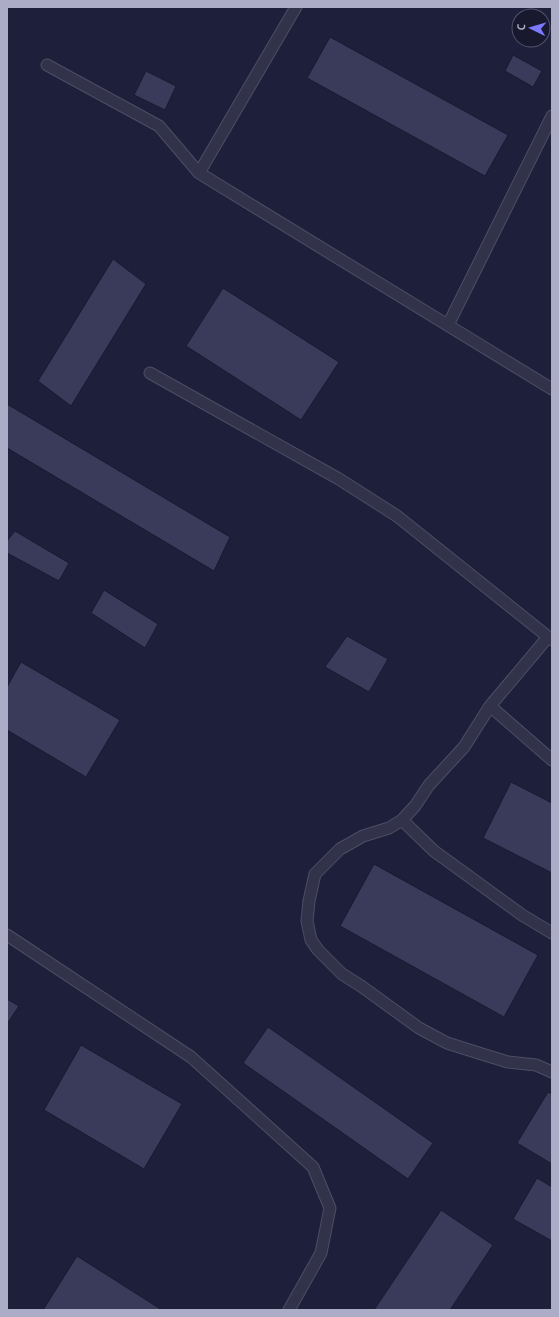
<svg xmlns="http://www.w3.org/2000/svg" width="559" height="1317" viewBox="0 0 559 1317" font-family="'PT Sans',sans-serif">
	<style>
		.building { fill: #3a3a5a; stroke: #191a30 }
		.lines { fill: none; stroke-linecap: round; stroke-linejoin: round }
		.lane-casing { stroke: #4d4d65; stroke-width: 13 }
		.lane { stroke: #32324a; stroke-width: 11 }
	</style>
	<rect width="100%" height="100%" fill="#1e1f3a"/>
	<path class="building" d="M330,37L508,135L485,176L307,78Z
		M513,55L542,71L533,87L505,71Z
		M146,71L176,86L165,110L134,95Z
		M113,259L146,284L71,406L38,381Z
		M223,288L339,362L301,420L186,346Z
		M7,404L230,537L214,571L7,448Z
		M15,531L69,563L59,581L7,553V541Z
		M104,590L158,624L145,648L91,613Z
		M347,636L388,659L369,692L325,667Z
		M21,662L120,720L86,777L7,730V687Z
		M511,782L552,803V873L483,838Z
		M374,864L538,955L504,1017L340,926Z
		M7,999L19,1006L7,1024Z
		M268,1027L433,1143L408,1179L243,1063Z
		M81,1045L182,1104L144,1169L44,1110Z
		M548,1092L552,1094V1164L517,1143Z
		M537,1178L552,1187V1241L513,1219Z
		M441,1210L493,1245L450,1310H374Z
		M77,1256L162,1310H43Z"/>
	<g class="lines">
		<defs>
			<path id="lane" d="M47,65L159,126L199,173L552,389
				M199,173L296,7
				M448,325L552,116
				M150,373L339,479L397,516L552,640
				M548,637L490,706L464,747L429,785L415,806L402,820L389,828L363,836L340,849L315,874L309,901L307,921L311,940L318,950L342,974L361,986L419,1028L447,1043L485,1055L508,1062L536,1065L552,1072
				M490,706L552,760
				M402,820L434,851L522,915L552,933
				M7,935L191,1057L313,1167L330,1208L321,1253L289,1310"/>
		</defs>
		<use href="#lane" class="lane-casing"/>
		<use href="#lane" class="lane"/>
	</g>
	<rect width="559" height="1317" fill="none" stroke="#adacc7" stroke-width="16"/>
	<g transform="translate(531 28) rotate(275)"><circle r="19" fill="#18182e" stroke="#54536b"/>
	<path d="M0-3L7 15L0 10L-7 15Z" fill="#7c79ff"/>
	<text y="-6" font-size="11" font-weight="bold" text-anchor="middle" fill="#adacc7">С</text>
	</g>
</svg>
